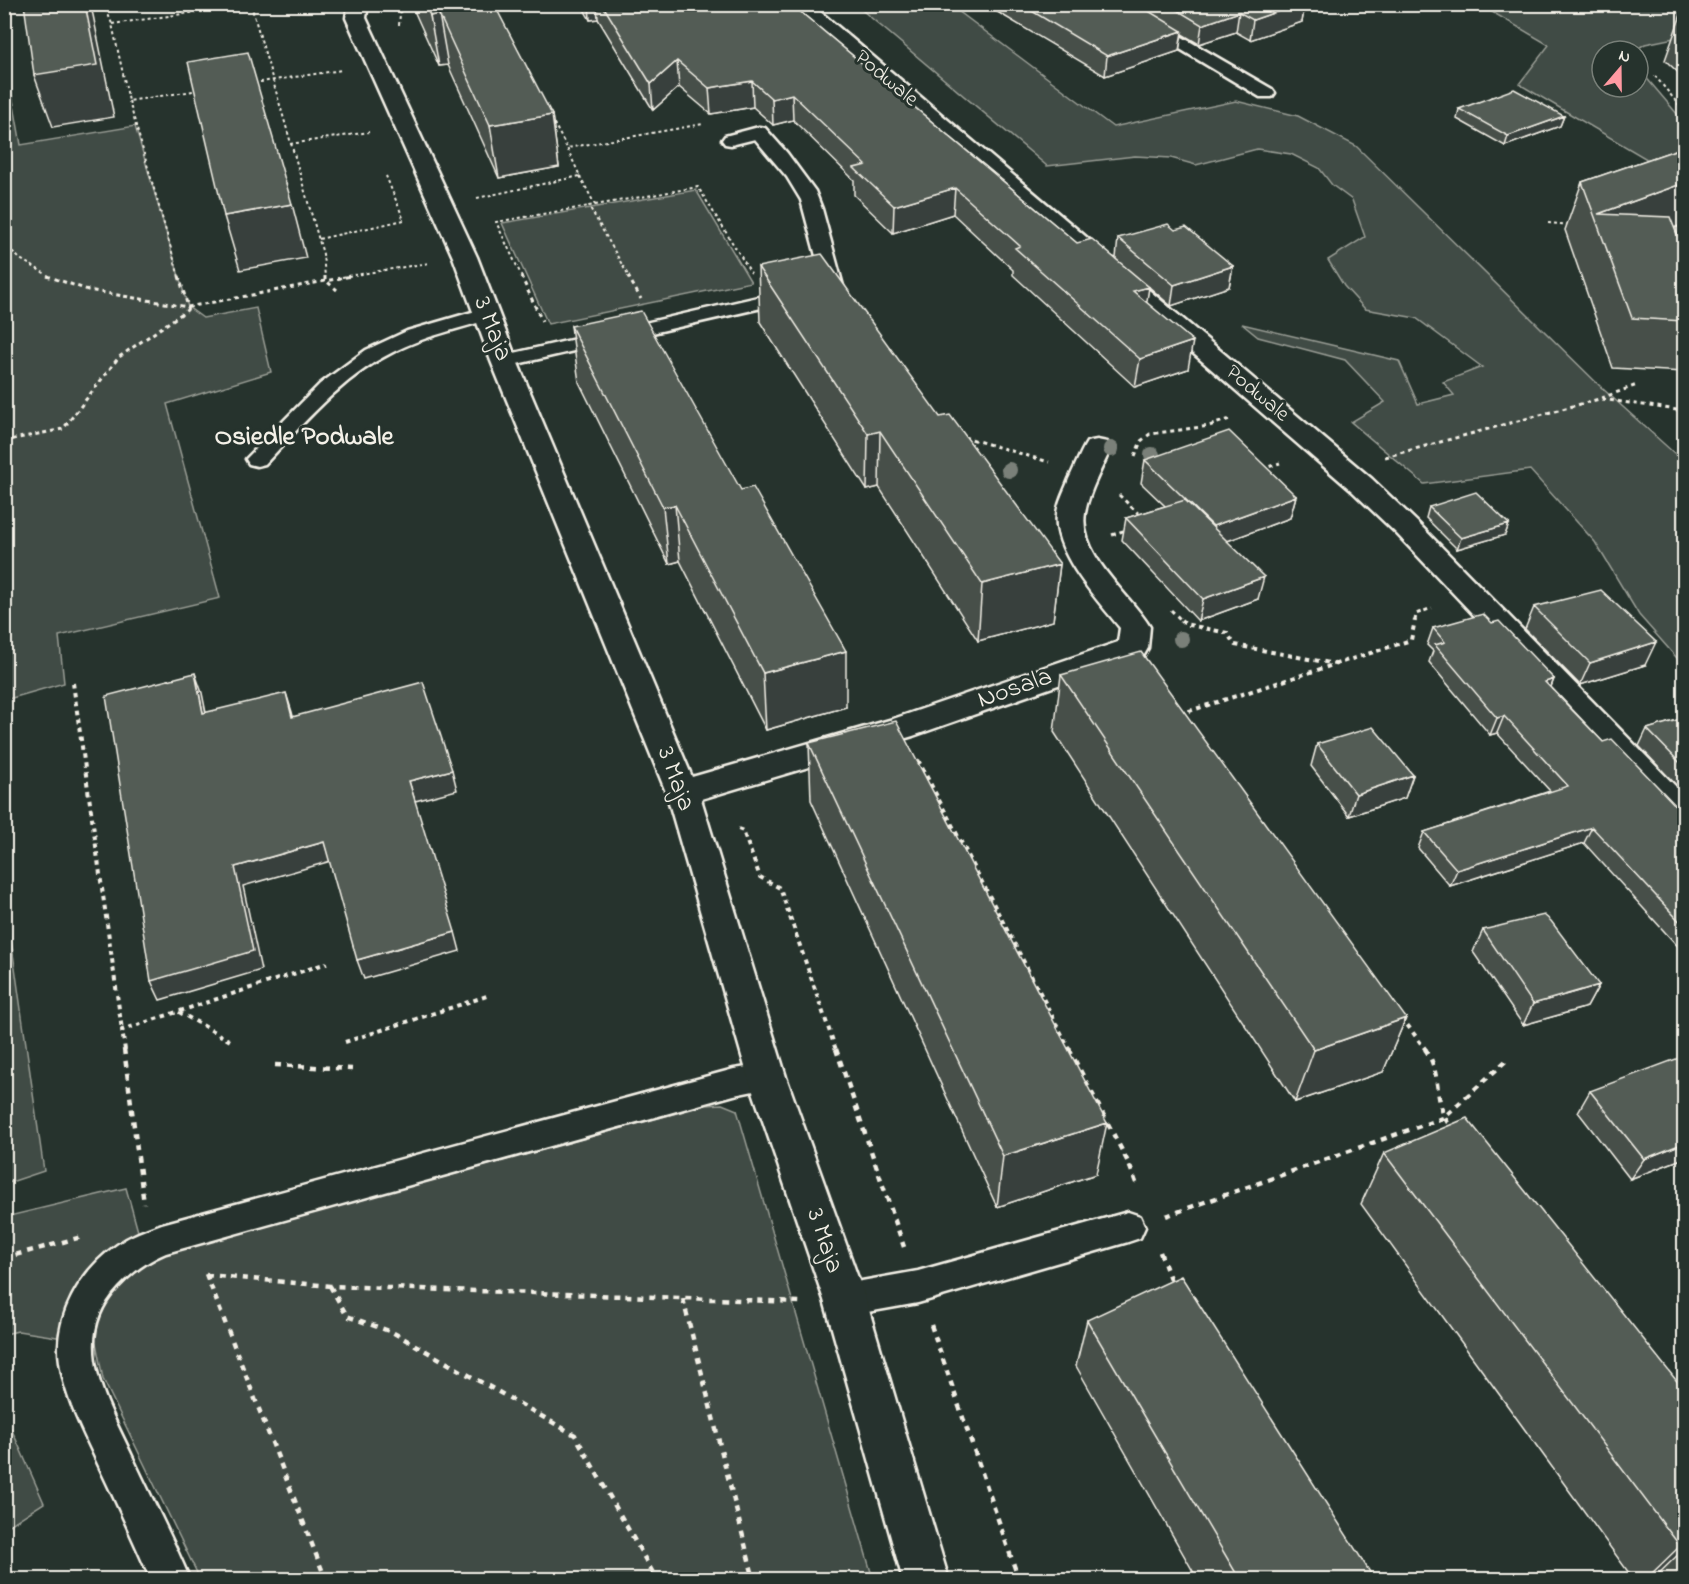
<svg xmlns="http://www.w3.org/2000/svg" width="1689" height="1584" viewBox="0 0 1689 1584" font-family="'Indie Flower',sans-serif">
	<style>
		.green { fill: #414b45; stroke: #9a9e96; stroke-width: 1.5 }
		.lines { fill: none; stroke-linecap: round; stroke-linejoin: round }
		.lane-casing { stroke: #f4f1e8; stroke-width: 5 }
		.street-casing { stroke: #f4f1e8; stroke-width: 5 }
		.secondary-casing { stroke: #f4f1e8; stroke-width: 5 }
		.path-far3 { stroke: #f4f1e8; stroke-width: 2; stroke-dasharray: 3 3; stroke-linecap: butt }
		.path-far2 { stroke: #f4f1e8; stroke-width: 3; stroke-dasharray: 4 4; stroke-linecap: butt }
		.path-far1 { stroke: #f4f1e8; stroke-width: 4; stroke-dasharray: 4.5 4.5; stroke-linecap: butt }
		.path { stroke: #f4f1e8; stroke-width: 4.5; stroke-dasharray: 6 6; stroke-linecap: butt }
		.lane { fill: #26332d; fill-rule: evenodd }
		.street { fill: #26332d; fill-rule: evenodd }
		.secondary { fill: #26332d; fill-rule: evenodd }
		.tree { fill: #7a8079 }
		.wall { fill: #474f49; stroke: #f4f1e8; stroke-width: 1.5 }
		.shaded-wall { fill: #39403c; stroke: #f4f1e8; stroke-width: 1.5 }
		.building { fill: #525c55; stroke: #f4f1e8; stroke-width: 1.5 }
		.labels { text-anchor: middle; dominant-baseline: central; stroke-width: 6; stroke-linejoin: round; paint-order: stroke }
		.far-street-label { font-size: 22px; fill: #f4f1e8; stroke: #26332d }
		.street-label { font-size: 26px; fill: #f4f1e8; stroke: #26332d }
		.neighbourhood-label { font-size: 27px; font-weight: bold; fill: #f4f1e8; stroke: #26332d }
	</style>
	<rect width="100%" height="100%" fill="#26332d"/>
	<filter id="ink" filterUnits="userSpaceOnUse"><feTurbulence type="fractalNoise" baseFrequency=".0167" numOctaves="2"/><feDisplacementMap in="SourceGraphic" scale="12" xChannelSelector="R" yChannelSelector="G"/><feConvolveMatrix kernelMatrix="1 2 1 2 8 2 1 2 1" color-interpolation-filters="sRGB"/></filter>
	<g filter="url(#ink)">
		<path class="green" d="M856,5H950L1113,127L1236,101L1298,116L1356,146L1603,389L1684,462V666L1639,615L1595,542L1530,470L1424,484L1351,422L1385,402L1345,360L1258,337L1242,324L1399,361L1418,404L1454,395L1443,382L1482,367L1416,318L1365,309L1344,286L1328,260L1365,237L1352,200L1332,185L1319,168L1291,154L1257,149L1196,165L1171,158L1135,156L1047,166Z
			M1480,5H1684V36L1645,44L1634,51H1602V87H1638V68L1684,122V181L1519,84L1549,45Z
			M4,49L21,145L135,126L188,307L203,318L256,308L271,372L167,404L220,598L59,636L64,683L5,700L4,359L9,358L4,347Z
			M696,190L751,282L548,324L502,223Z
			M5,897L44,1171L5,1184H4Z
			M722,1104L737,1110L873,1579H200L103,1379L96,1343L18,1331L5,1334V1217L126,1188L139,1235L196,1245L706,1105Z
			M11,1428L44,1503L5,1528V1432Z"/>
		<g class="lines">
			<defs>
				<path id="lane" d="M1105,4H1125L1272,89L1275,93L1272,97H1260Z
					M759,127L765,128L787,153L815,191L822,209L843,286L840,290L504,367L497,365L494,361L497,357L823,282L801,200L787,177L755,139L731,145L725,144L722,140L725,136Z
					M486,308L493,310L496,314L493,318C460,329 424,336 393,352C342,377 303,424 265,464L257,466L249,464L246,459L320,384L366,350L407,331Z
					M767,1064L778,1068L783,1077L778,1086L734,1095L166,1253C147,1261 131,1273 118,1287C68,1340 107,1402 132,1456C151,1497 172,1537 190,1580H151C134,1541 116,1502 98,1464C83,1431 65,1398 60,1362C53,1317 81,1270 117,1245C131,1235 146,1230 162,1224L734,1069Z
					M1128,1212L1140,1216L1145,1227L1140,1238L1128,1242L918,1303L845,1316L833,1311L828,1300L833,1289L845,1284L918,1271Z"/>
				<path id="street" d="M348,4H368L366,18L477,257L517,361L692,777L893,719L1118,642L1120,628C1098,600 1052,552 1057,514C1058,502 1065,490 1069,479C1075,467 1080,453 1087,442L1097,440L1107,442L1111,448C1102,468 1089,491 1085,513C1078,555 1130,594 1150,627L1148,648L1144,655L913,736L701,799L786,1077L866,1300L949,1580H903L824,1300L748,1077L666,792L491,361L453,257L346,18Z"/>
				<path id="secondary" d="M790,4H811L1372,479L1417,522L1684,795V827L1672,824L1397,534L1352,491Z"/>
			</defs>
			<use href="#lane" class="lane-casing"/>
			<use href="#street" class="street-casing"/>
			<use href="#secondary" class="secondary-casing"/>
			<path class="path-far3" d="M104,4L112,24L129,101L199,90
				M251,5L323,254L325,277
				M112,24L239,6L277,4
				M399,25L401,4
				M1655,76L1684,111
				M254,83L342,70
				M129,101L179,277
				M551,118L567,148
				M290,144L369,132
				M580,176L595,205L589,206L629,277
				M477,198L580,176L567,148L703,124
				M595,205L698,187L751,273
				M1548,223L1572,225
				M319,239L404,220L386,176
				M4,243L20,259L51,277
				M342,277L429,263
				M522,277L496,222L589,206"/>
			<path class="path-far2" d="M47,276L88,290L188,307
				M179,276L188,307L352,276
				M325,276V280L337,290
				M521,276L542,321
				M628,276L641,299
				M1602,399L1684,411
				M964,437L1049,462
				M4,441L63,429L119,357L187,310L188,307
				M1135,456L1141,441L1150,434L1209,426L1230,419
				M1385,457L1599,399L1637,385
				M1262,469L1280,463
				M1119,495L1142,517
				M1112,535L1128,529
				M1171,610L1182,621
				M1415,621L1416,614L1432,608"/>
			<path class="path-far1" d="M1181,620L1185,624L1227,633L1235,645L1335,664
				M73,683L122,1030
				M1180,714L1411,640L1415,620
				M918,760L1070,1050
				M738,829L743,831L760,877L780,888L836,1050
				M179,1012L232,1042
				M1402,1018L1426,1050
				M345,1042L490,995
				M125,1050L122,1030L327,963"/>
			<path class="path" d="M124,1049L144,1204
				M836,1049L904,1247
				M1069,1049L1129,1164L1138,1188
				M1425,1049C1443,1072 1432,1106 1452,1128
				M275,1065L352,1069
				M1166,1216L1443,1118L1508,1059
				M1160,1252L1172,1284
				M4,1258L85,1236
				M206,1274L326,1580
				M206,1275L330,1286L800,1302
				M330,1286L347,1316L392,1332L575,1435L657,1580
				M683,1299L754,1580
				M931,1325L1019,1580"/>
			<use href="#lane" class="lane"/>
			<use href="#street" class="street"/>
			<use href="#secondary" class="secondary"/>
		</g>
		<g class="tree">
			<circle cx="1111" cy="449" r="8"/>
			<circle cx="1152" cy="455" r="8"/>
			<circle cx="1009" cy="470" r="8"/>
			<circle cx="1181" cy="639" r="8"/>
		</g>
		<path class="wall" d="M411,4H485L552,115L559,167L499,178L448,65L439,66Z
			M581,4H791L1077,243L1116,258L1118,238L1175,230L1233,266L1229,287L1171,306L1149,287L1146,302L1188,369L1135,387L1013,275V270L953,214L893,233L854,195V180L793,120L773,125L753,107L711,114L679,87L653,110L598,19L590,20Z
			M995,4H1305L1302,22L1250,40L1236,32L1199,44L1182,34L1179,51L1105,76L994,10Z
			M1683,9H1684V78L1665,60Z
			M1459,109L1564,116L1560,126L1505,146L1457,119Z
			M1684,147V224L1675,228L1684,252V372L1613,368L1565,230L1582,182Z
			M758,267L940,417L1060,564L1053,621L978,641L879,487L867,490L760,322Z
			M571,326L741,490L846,707L766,730L680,561L669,564L579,382Z
			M1145,460L1296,496L1290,518L1227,541L1258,599L1198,621L1122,540L1126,518L1165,506L1141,483Z
			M1429,507L1509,524L1505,535L1457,549L1426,518Z
			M1534,607L1645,665L1580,685L1525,629Z
			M1492,623L1554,679L1551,687L1603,742L1680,810L1684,811V953L1584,843L1450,886L1418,848L1424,832L1550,791L1497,733L1490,735L1429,662L1433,651L1427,645L1433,628Z
			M1061,675L1406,1018L1383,1072L1295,1102L1054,732Z
			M1684,718V793L1639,746L1647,729Z
			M809,743L1096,1174L997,1207L811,800Z
			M1317,744L1413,775L1405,798L1349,816L1311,766Z
			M1483,930L1599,985L1587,1007L1523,1025L1473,952Z
			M1590,1091L1684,1158L1630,1179L1578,1112Z
			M1384,1153L1684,1390V1580H1634L1361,1204Z
			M1087,1320L1375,1580H1198L1076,1366Z"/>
		<path class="shaded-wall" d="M85,4H90L93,15L114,117L53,127L34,75Z
			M589,4H597L598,19L590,20Z
			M1299,4H1305L1302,22L1250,40L1253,20Z
			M1239,12L1236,32L1199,44L1202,25Z
			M439,14L448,65L439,66L430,16Z
			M1182,31L1179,51L1105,76L1107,56Z
			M677,61L679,87L653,110L651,84Z
			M752,81L753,107L711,114L709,88Z
			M792,94L793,120L773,125L772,99Z
			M552,115L559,167L499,178L490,125Z
			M1564,116L1560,126L1505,146L1508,136Z
			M1684,183V224L1608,253L1598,214Z
			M955,188L953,214L893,233L894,206Z
			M292,204L306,258L240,270L224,216Z
			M1233,266L1229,287L1171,306L1174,285Z
			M1149,287L1145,314L1133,291Z
			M1193,341L1188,369L1135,387L1140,359Z
			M880,431L879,487L867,490L868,434Z
			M1296,496L1290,518L1208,548L1213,526Z
			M675,505L680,561L669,564L663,507Z
			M1509,524L1505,535L1457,549L1461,538Z
			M1060,564L1053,621L978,641L982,584Z
			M1264,577L1258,599L1198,621L1203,599Z
			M1656,642L1645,665L1580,685L1590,663Z
			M846,651V707L766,730L763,673Z
			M195,673L202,693L210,733L203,713Z
			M1554,679L1547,696L1545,682Z
			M286,693L292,712L298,737L292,717Z
			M1504,716L1497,733L1490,735L1497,718Z
			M452,770L457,790L415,801L409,781Z
			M1413,775L1405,798L1349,816L1356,794Z
			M1592,827L1584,843L1450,886L1457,870Z
			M324,842L331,861L243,886L261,970L160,1000L151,981L235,867Z
			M455,932L460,951L364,979L357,960Z
			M1599,985L1587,1007L1523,1025L1533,1004Z
			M1406,1018L1383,1072L1295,1102L1314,1050Z
			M1107,1123L1096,1174L997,1207L1003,1156Z
			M1684,1143V1158L1630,1179L1644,1159Z
			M1684,1544V1549L1652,1580H1645L1680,1546Z"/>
		<path class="building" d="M24,4H85L97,65L34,75Z
			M425,4H485L487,7L495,6L552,115L490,125L439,14L430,16Z
			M602,4H791L1077,243L1092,239L1149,287L1133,291L1193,341L1140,359L1015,248L1020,246L955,188L894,206L854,168L866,165L792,94L772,99L752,81L709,88L677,61L651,84Z
			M1020,4H1137L1182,31L1107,56Z
			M1167,4H1299L1253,20L1239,12L1202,25Z
			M248,52L292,204L224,216L188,62Z
			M1514,89L1564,116L1508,136L1459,109Z
			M1684,147V183L1598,214L1670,217L1684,252V321L1632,318L1582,182Z
			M1168,224L1175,230L1186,227L1233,266L1174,285L1118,238Z
			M822,254L940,417L950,415L1060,564L982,584L880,431L868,434L758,267Z
			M641,311L741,490L753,487L846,651L763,673L675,505L663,507L571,326Z
			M1229,431L1296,496L1213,526L1145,460Z
			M1476,492L1509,524L1461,538L1429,507Z
			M1185,500L1264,577L1203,599L1126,518Z
			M1601,590L1656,642L1590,663L1534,607Z
			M1483,614L1492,623L1499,621L1554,679L1545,682L1603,742L1612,739L1680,810L1684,811V926L1592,827L1457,870L1424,832L1568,786L1504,716L1497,718L1435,645L1445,642L1433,628Z
			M1141,652L1406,1018L1314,1050L1061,675Z
			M195,673L203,713L286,693L292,717L423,682L452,770L409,781L455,932L357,960L324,842L235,867L253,951L151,981L106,696Z
			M1684,718V767L1647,729Z
			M896,721L1107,1123L1003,1156L809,743Z
			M1373,727L1413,775L1356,794L1317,744Z
			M1544,915L1551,921L1599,985L1533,1004L1483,930Z
			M1684,1056V1143L1644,1159L1590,1091Z
			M1467,1118L1684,1390V1544L1680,1546L1384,1153Z
			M1181,1276L1375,1580H1240L1087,1320Z"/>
	</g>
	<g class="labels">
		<g class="far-street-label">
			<text transform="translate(886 79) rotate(40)">Podwale</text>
			<text transform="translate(1257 394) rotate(40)">Podwale</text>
		</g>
		<g class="street-label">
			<text transform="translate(492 329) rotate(69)">3 Maja</text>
			<text transform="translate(1015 689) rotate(-19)">Nosala</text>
			<text transform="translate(675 779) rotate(70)">3 Maja</text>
			<text transform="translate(824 1241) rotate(71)">3 Maja</text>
		</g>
		<g class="neighbourhood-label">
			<text x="304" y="437">Osiedle Podwale</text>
		</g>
	</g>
	<rect width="1689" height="1584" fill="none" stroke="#26332d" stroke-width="24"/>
	<rect x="12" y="12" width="1665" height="1560" fill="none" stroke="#f4f1e8" stroke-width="2" filter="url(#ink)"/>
	<g transform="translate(1620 69) rotate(20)"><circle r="28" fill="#26332d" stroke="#787f78" stroke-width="1.5"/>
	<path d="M0-4.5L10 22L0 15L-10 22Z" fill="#ff9aa2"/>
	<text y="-9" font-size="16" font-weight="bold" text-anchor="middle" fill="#f4f1e8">N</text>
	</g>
</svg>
